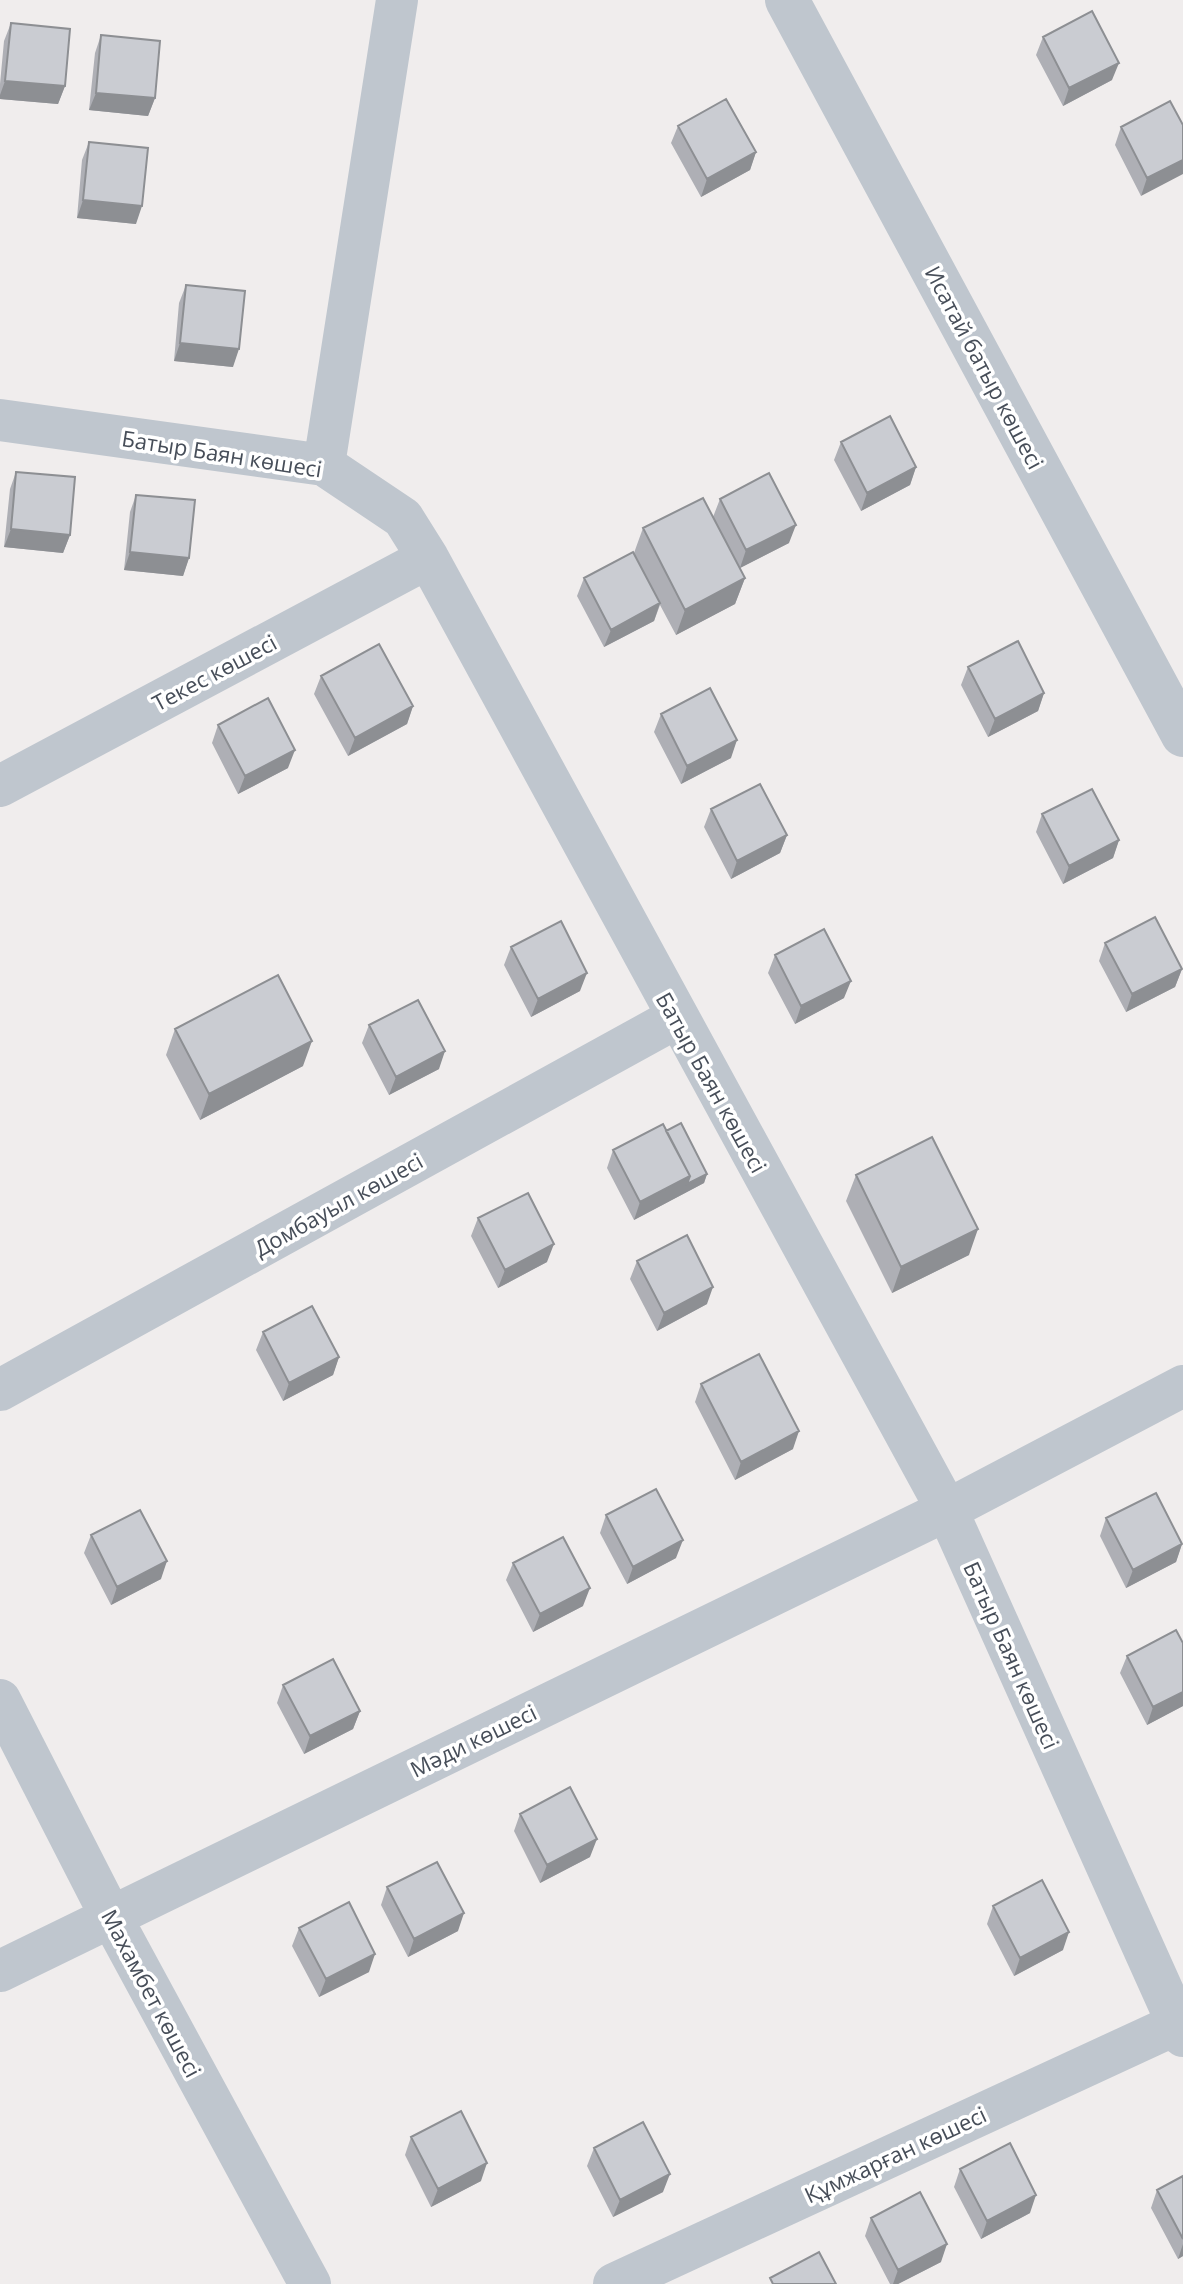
<svg xmlns="http://www.w3.org/2000/svg" width="1183" height="2284" viewBox="0 0 1183 2284" font-family="'Open Sans',sans-serif">
	<style>
		.lines { fill: none; stroke-linecap: round; stroke-linejoin: round }
		.minor { stroke: #bfc6ce; stroke-width: 42 }
		.tertiary { stroke: #bfc6ce; stroke-width: 44 }
		.wall { fill: #aeafb5 }
		.shaded-wall { fill: #8d8f93 }
		.building { fill: #caccd2; stroke: #8d8f93; stroke-width: 2 }
		.labels { text-anchor: middle; dominant-baseline: central; stroke-width: 7; stroke-linejoin: round; paint-order: stroke }
		.street-label { font-size: 22px; fill: #474e59; stroke: #fff }
	</style>
	<rect width="100%" height="100%" fill="#f0eded"/>
	<g class="lines">
		<path class="minor" d="M0,420L324,465L403,518L428,558L947,1510L1183,2036
			M324,465L397,0
			M0,786L428,558
			M0,1390L676,1018
			M0,1700L110,1915L310,2284
			M0,1971L947,1510L1183,1386
			M614,2284L1177,2024"/>
		<path class="tertiary" d="M787,0L1183,735"/>
	</g>
	<path class="wall" d="M11,23L65,86L58,104L0,99V84L4,41Z
		M101,35L155,98L148,116L89,110L95,53Z
		M1043,37L1112,80L1063,106L1036,55Z
		M1183,125L1141,196L1115,145L1121,127Z
		M678,126L756,152L750,170L701,197L671,143Z
		M89,142L136,224L77,218L82,160Z
		M186,285L233,367L174,361L179,303Z
		M841,442L916,467L910,485L861,511L834,460Z
		M16,472L70,535L63,553L4,547L10,489Z
		M136,495L189,558L183,576L124,570L130,512Z
		M720,499L789,543L740,568L713,517Z
		M643,528L745,578L735,604L676,635L660,605L654,621L604,647L577,596L584,578L634,553Z
		M968,667L1044,693L1038,711L988,737L961,685Z
		M321,676L413,706L407,724L348,756L314,694Z
		M661,714L731,758L681,784L654,732Z
		M218,725L288,768L238,794L212,743Z
		M711,809L787,835L780,853L731,879L704,827Z
		M1042,814L1119,840L1113,858L1063,884L1036,832Z
		M1105,943L1182,969L1175,987L1126,1012L1099,961Z
		M511,947L580,991L531,1017L504,965Z
		M775,955L844,998L795,1024L768,973Z
		M369,1025L439,1069L389,1095L362,1043Z
		M175,1029L303,1066L200,1120L166,1055Z
		M666,1131L707,1174L704,1183L634,1220L607,1168L613,1150Z
		M856,1175L969,1255L892,1293L846,1201Z
		M478,1218L547,1262L498,1288L471,1236Z
		M637,1261L707,1304L657,1331L630,1279Z
		M263,1332L339,1357L333,1375L283,1401L256,1350Z
		M701,1384L793,1449L735,1480L695,1402Z
		M606,1515L676,1558L627,1584L600,1533Z
		M1106,1518L1182,1544L1176,1562L1126,1588L1100,1536Z
		M91,1535L161,1579L111,1605L84,1553Z
		M513,1563L583,1606L533,1632L506,1580Z
		M1183,1643V1706L1147,1725L1120,1673L1127,1656Z
		M283,1685L360,1711L353,1729L304,1754L277,1703Z
		M520,1814L590,1857L540,1883L514,1831Z
		M387,1887L458,1931L408,1957L381,1905Z
		M993,1906L1063,1950L1014,1976L987,1924Z
		M299,1928L369,1972L319,1997L292,1946Z
		M411,2137L481,2181L431,2207L405,2155Z
		M594,2148L663,2192L613,2217L587,2166Z
		M960,2169L1030,2213L981,2239L954,2187Z
		M1183,2176V2256L1178,2259L1151,2208L1157,2190Z
		M871,2218L941,2262L898,2284H890L865,2236Z"/>
	<path class="shaded-wall" d="M1119,63L1112,80L1063,106L1069,88Z
		M5,81L65,86L58,104L0,99V95Z
		M96,93L155,98L148,116L89,110Z
		M756,152L750,170L701,197L707,179Z
		M1183,160V174L1141,196L1147,178Z
		M83,200L142,206L136,224L77,218Z
		M180,343L239,349L233,367L174,361Z
		M916,467L910,485L861,511L867,493Z
		M796,525L789,543L740,568L746,550Z
		M11,529L70,535L63,553L4,547Z
		M130,552L189,558L183,576L124,570Z
		M745,578L735,604L676,635L685,610Z
		M660,603L654,621L604,647L611,630Z
		M1044,693L1038,711L988,737L995,719Z
		M413,706L407,724L348,756L355,738Z
		M737,740L731,758L681,784L687,766Z
		M295,750L288,768L238,794L245,776Z
		M787,835L780,853L731,879L737,861Z
		M1119,840L1113,858L1063,884L1069,866Z
		M1182,969L1175,987L1126,1012L1132,994Z
		M587,973L580,991L531,1017L538,999Z
		M851,981L844,998L795,1024L801,1006Z
		M312,1041L303,1066L200,1120L209,1094Z
		M445,1051L439,1069L389,1095L396,1077Z
		M707,1174L704,1183L634,1220L640,1202L690,1176Z
		M978,1229L969,1255L892,1293L901,1267Z
		M554,1244L547,1262L498,1288L505,1270Z
		M713,1287L707,1304L657,1331L664,1313Z
		M339,1357L333,1375L283,1401L289,1383Z
		M799,1431L793,1449L735,1480L741,1462Z
		M683,1540L676,1558L627,1584L633,1567Z
		M1182,1544L1176,1562L1126,1588L1133,1570Z
		M167,1561L161,1579L111,1605L117,1587Z
		M590,1588L583,1606L533,1632L540,1614Z
		M1183,1692V1706L1147,1725L1153,1707Z
		M360,1711L353,1729L304,1754L310,1736Z
		M597,1839L590,1857L540,1883L547,1865Z
		M464,1913L458,1931L408,1957L414,1939Z
		M1069,1932L1063,1950L1014,1976L1020,1958Z
		M375,1954L369,1972L319,1997L326,1979Z
		M487,2163L481,2181L431,2207L438,2189Z
		M670,2174L663,2192L613,2217L620,2200Z
		M1036,2195L1030,2213L981,2239L987,2221Z
		M947,2244L941,2262L898,2284H893L898,2270Z
		M1183,2244V2256L1178,2259Z"/>
	<path class="building" d="M1092,11L1119,63L1069,88L1043,37Z
		M11,23L70,29L65,86L5,81Z
		M101,35L160,41L155,98L96,93Z
		M726,99L756,152L707,179L678,126Z
		M1170,101L1183,125V160L1147,178L1121,127Z
		M89,142L148,148L142,206L83,200Z
		M186,285L245,291L239,349L180,343Z
		M890,416L916,467L867,493L841,442Z
		M16,472L75,477L70,535L11,529Z
		M769,473L796,525L746,550L720,499Z
		M136,495L195,500L189,558L130,552Z
		M703,498L745,578L685,610L643,528Z
		M633,552L660,603L611,630L584,578Z
		M1018,641L1044,693L995,719L968,667Z
		M379,644L413,706L355,738L321,676Z
		M710,688L737,740L687,766L661,714Z
		M268,698L295,750L245,776L218,725Z
		M760,784L787,835L737,861L711,809Z
		M1092,789L1119,840L1069,866L1042,814Z
		M1155,917L1182,969L1132,994L1105,943Z
		M561,921L587,973L538,999L511,947Z
		M824,929L851,981L801,1006L775,955Z
		M278,975L312,1041L209,1094L175,1029Z
		M418,1000L445,1051L396,1077L369,1025Z
		M681,1123L707,1174L687,1184L690,1176L666,1131Z
		M663,1124L690,1176L640,1202L613,1150Z
		M932,1137L978,1229L901,1267L856,1175Z
		M528,1193L554,1244L505,1270L478,1218Z
		M687,1235L713,1287L664,1313L637,1261Z
		M312,1306L339,1357L289,1383L263,1332Z
		M759,1354L799,1431L741,1462L701,1384Z
		M656,1489L683,1540L633,1567L606,1515Z
		M1156,1493L1182,1544L1133,1570L1106,1518Z
		M140,1510L167,1561L117,1587L91,1535Z
		M563,1537L590,1588L540,1614L513,1563Z
		M1176,1630L1183,1643V1692L1153,1707L1127,1656Z
		M333,1659L360,1711L310,1736L283,1685Z
		M570,1787L597,1839L547,1865L520,1814Z
		M437,1862L464,1913L414,1939L387,1887Z
		M1042,1880L1069,1932L1020,1958L993,1906Z
		M349,1902L375,1954L326,1979L299,1928Z
		M461,2111L487,2163L438,2189L411,2137Z
		M643,2122L670,2174L620,2200L594,2148Z
		M1010,2143L1036,2195L987,2221L960,2169Z
		M1183,2176V2239L1157,2190Z
		M920,2192L947,2244L898,2270L871,2218Z
		M819,2252L836,2284H773L770,2278Z"/>
	<g class="labels">
		<g class="street-label">
			<text transform="translate(985 367) rotate(62)">Исатай батыр көшесі</text>
			<text transform="translate(222 453) rotate(9)">Батыр Баян көшесі</text>
			<text transform="translate(214 672) rotate(-28)">Текес көшесі</text>
			<text transform="translate(712 1082) rotate(61)">Батыр Баян көшесі</text>
			<text transform="translate(338 1204) rotate(-29)">Домбауыл көшесі</text>
			<text transform="translate(1012 1655) rotate(66)">Батыр Баян көшесі</text>
			<text transform="translate(473 1740) rotate(-26)">Мәди көшесі</text>
			<text transform="translate(152 1993) rotate(62)">Махамбет көшесі</text>
			<text transform="translate(895 2154) rotate(-25)">Құмжарған көшесі</text>
		</g>
	</g>
</svg>
